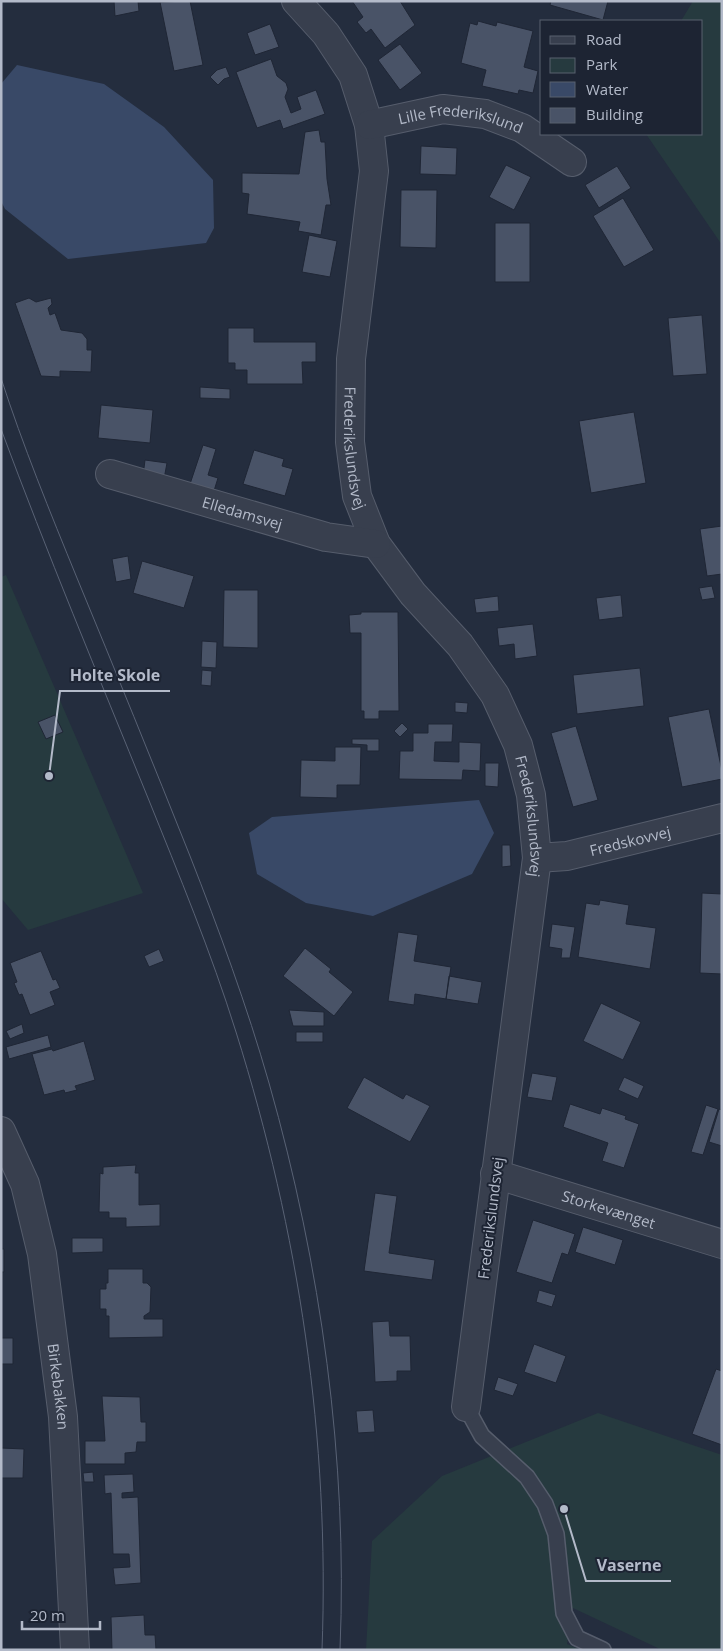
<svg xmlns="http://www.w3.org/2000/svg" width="723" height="1651" viewBox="0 0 723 1651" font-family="'Open Sans',sans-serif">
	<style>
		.green { fill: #263a3f }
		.water { fill: #394967 }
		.building { fill: #495367; stroke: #1f2635 }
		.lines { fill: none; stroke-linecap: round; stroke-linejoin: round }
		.lane-casing { stroke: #565d6c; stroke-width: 18 }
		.street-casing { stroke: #565d6c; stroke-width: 30 }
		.lane { stroke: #383f4e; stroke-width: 15 }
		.street { stroke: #383f4e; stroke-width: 28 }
		.tram { stroke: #596275; stroke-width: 1 }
		.labels { text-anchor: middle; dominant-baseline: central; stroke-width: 4; stroke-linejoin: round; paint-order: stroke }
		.street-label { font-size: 15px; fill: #b3bac9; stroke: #1d2433 }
		.leader { fill: none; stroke: #b3bac9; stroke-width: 2 }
		.callout-dot { fill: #b3bac9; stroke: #1d2433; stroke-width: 2 }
		.callout-label { font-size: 16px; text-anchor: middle; font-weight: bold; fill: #b3bac9; stroke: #1d2433; stroke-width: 4; stroke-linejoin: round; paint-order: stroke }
	</style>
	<rect width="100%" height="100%" fill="#242d3e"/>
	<path class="green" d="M693,1H722V245L646,134H702V21H681Z
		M6,575L143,893L28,930L1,898V577Z
		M598,1413L722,1455V1650H662L573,1608L567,1644L581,1650H366L372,1541L442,1476Z"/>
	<path class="water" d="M17,65L104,84L164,127L213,180L214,228L206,243L68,259L5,209L1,201V84Z
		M479,800L494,833L472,874L373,916L306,903L257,874L249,833L272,817Z"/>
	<path class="building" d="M114,1H138L139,11L115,16Z
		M190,1L203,65L174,71L160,2Z
		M352,1H400L415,25L385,48L371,29L366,33L357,22L363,17Z
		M551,1H608L603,20L550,5Z
		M478,21L496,26L497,22L533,31L524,67L538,71L533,93L519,90L518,94L482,86L486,70L461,63L470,23L477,25Z
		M270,24L279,47L255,55L247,33Z
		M400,44L422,73L400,90L378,60Z
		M271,59L277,76L286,83L288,89L285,97L291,113L301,109L297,97L316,90L325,114L283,129L280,120L257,128L236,72Z
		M226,67L230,77L224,79L218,85L210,77L217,70Z
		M319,130L321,142H325L327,179L331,205H326L321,235L298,231L300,222L247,214L249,194L242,193V173L299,174L305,132Z
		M421,146L457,148L456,175L420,174Z
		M506,165L531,177L514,210L489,197Z
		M617,166L631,188L599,208L585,185Z
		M401,190H437L436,248L400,247Z
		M623,198L654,250L624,267L593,216Z
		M495,223H530V282H495Z
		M309,235L337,241L330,277L302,272Z
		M29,298L36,302L51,298L52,304L48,308L50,315L55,313L61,330L82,333L87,339V350H92L91,372L60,371V377L41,376L15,303Z
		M702,315L707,374L673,376L668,318Z
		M228,328H254V342H316V362H302L303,384H247V370H235V363H228Z
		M200,387L230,389V399L200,398Z
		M101,405L153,410L150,443L98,438Z
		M634,412L646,483L591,493L579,421Z
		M203,445L216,449L208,475L218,478L213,494L189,487Z
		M254,450L284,459L282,466L293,469L285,496L243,484Z
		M145,460L167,463L164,479L143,476Z
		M722,526V574L707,576L700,529Z
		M128,556L131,579L116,582L112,559Z
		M142,561L194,576L184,608L133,593Z
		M712,586L715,598L702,600L699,588Z
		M224,590H258V648L223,647Z
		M621,595L623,617L599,620L596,598Z
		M498,596L499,611L476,613L474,599Z
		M361,612H398L399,711H379V719H364V711H361V633H350L349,615L361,614Z
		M533,624L537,656L515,659L514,644L499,646L497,628Z
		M202,641L217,642L216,668L201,667Z
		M640,668L644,706L577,714L573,675Z
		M202,670L212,671L211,686L201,685Z
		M455,702L468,703L467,713L455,712Z
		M709,709L722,771V779L682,787L668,717Z
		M55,715L63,732L46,739L38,722Z
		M402,723L408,729L400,737L394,731Z
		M428,724H453L452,742H435L434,761L459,762V742L481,743L480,771L463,770L462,780L399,779L400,751H413V733H428Z
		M576,726L598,800L573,807L551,733Z
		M352,739H379V751H367V745L352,744Z
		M335,747H361L360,785H337V798L300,797L301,760L335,761Z
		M485,763H499L498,787L485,786Z
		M502,845H510L511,866L502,867Z
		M702,893L722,894V974L700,973Z
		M600,900L629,905L626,924L656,928L650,969L578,957L586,903L599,905Z
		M552,924L575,927L570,958H561L562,949L549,947Z
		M398,932L418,935L414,961L451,967L446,999L415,994L414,1005L388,1001Z
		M305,948L331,969L329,972L353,992L334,1016L283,976Z
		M159,949L164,961L149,967L144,956Z
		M41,951L53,980L56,979L60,988L50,992L55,1005L30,1015L22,994L19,995L14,983L17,982L10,963Z
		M449,976L482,982L478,1004L446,999Z
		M601,1003L641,1022L623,1060L583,1041Z
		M289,1010L324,1012V1026H293Z
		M22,1024L24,1033L10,1039L6,1031Z
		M296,1032H323V1042H296Z
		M48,1035L51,1047L9,1059L6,1047Z
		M84,1041L95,1080L75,1086L77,1090L65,1093L64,1090L44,1095L32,1054L52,1049L53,1051Z
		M532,1073L557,1077L552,1101L527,1097Z
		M364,1077L403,1099L406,1094L430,1106L410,1142L347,1108Z
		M624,1077L644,1086L638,1099L618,1090Z
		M570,1104L600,1114L602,1108L626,1116L625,1119L639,1124L624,1168L602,1161L608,1143L563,1127Z
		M706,1105L718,1109L703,1155L691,1152Z
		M719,1109L722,1110V1146L709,1142Z
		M136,1165L135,1173H139V1205L160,1204V1226L126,1227V1218H109V1212H99L100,1173L103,1174V1167Z
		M375,1193L397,1196L389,1253L435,1260L432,1280L364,1271Z
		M533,1220L575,1234L568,1255L562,1253L552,1283L516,1272Z
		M583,1227L623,1240L615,1265L575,1252Z
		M72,1238H103V1252L72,1253Z
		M1,1249H4V1272H1Z
		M108,1269H143V1283H147L151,1287L150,1312L144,1316V1319H163V1337L109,1338V1316H106V1309H100V1289H106V1283H108Z
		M539,1290L556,1295L552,1307L536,1302Z
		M389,1321L390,1336H410L411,1371H397V1381L375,1382L372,1322Z
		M1,1338H13V1364H1Z
		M534,1344L566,1356L556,1383L524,1372Z
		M716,1369L722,1371V1445L692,1434Z
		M498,1377L518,1384L513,1396L494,1390Z
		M102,1396L140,1397L141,1422H146V1442H137L136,1452L125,1453V1464H85V1441H105Z
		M373,1410L375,1432L358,1433L356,1411Z
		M1,1448L24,1449L23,1478H1Z
		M93,1472L94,1482H84L83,1473Z
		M133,1474L134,1492L122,1493V1498L138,1497L141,1583L115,1585L113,1568L130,1567L129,1554H113L111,1493L105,1494L104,1475Z
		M144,1615L145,1635H155L156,1650H112L111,1617Z"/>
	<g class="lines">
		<defs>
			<path id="lane" d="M466,1407L482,1436L527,1477L545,1504L556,1534L564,1613L577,1638L603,1650"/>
			<g id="street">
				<path id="s1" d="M296,1L326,34L353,75L369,125L374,171L351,359L350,442L357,496L376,544L413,594L460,645L495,695L518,745L531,795L537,858L466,1407"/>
				<path id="s2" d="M369,125L443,109L485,114L522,128L572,162"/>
				<path id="s3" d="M110,474L326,537L376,544"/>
				<path id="s4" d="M537,858L567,856L722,818"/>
				<path id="s5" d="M1,1131L25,1184L42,1254L63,1417L75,1650"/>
				<path id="s6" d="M495,1174L722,1244"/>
			</g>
		</defs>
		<use href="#lane" class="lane-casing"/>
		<use href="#street" class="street-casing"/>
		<use href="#lane" class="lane"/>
		<use href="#street" class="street"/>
		<path class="tram" d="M1,378C23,446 50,512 77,578C115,670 153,763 190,856C219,930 247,1006 269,1083C321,1266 348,1459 340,1650
			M1,429C47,553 98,675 148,798C179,875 211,952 236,1032C299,1232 330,1439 322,1650"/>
	</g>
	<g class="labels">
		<g class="street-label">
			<text stroke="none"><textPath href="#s2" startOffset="94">Lille Frederikslund</textPath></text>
			<text stroke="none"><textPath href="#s1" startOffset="471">Frederikslundsvej</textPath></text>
			<text stroke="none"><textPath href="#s3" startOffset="138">Elledamsvej</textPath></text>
			<text stroke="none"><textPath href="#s1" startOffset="891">Frederikslundsvej</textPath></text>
			<text stroke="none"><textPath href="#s4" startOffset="95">Fredskovvej</textPath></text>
			<text stroke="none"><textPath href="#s6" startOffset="119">Storkevænget</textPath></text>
			<text transform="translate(490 1218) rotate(-83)">Frederikslundsvej</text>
			<text stroke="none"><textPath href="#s5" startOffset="264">Birkebakken</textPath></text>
		</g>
	</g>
	<path class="leader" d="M49 776L60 691H170M564 1509L586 1581H671"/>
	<g class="callout-dot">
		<circle cx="49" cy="776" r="5"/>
		<circle cx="564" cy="1509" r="5"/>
	</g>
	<g class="callout-label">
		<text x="115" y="681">Holte Skole</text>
		<text x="629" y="1571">Vaserne</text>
	</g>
	<rect width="723" height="1651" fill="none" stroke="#b3bac9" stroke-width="5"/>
	<rect x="540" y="20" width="162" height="115" fill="#1d2433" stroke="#59606f"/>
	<rect x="550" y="36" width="25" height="8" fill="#383f4e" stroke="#59606f"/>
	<text x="586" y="45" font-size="15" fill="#b3bac9">Road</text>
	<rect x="550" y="58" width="25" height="15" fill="#263a3f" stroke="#59606f"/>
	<text x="586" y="70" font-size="15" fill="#b3bac9">Park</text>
	<rect x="550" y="82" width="25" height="15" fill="#394967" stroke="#59606f"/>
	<text x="586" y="95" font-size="15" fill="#b3bac9">Water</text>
	<rect x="550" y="108" width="25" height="15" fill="#495367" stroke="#59606f"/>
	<text x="586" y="120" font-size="15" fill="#b3bac9">Building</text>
	<path d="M22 1621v8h78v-8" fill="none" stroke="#b3bac9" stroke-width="2.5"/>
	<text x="30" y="1621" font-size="15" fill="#b3bac9" stroke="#1d2433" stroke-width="4" paint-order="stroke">20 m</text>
</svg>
